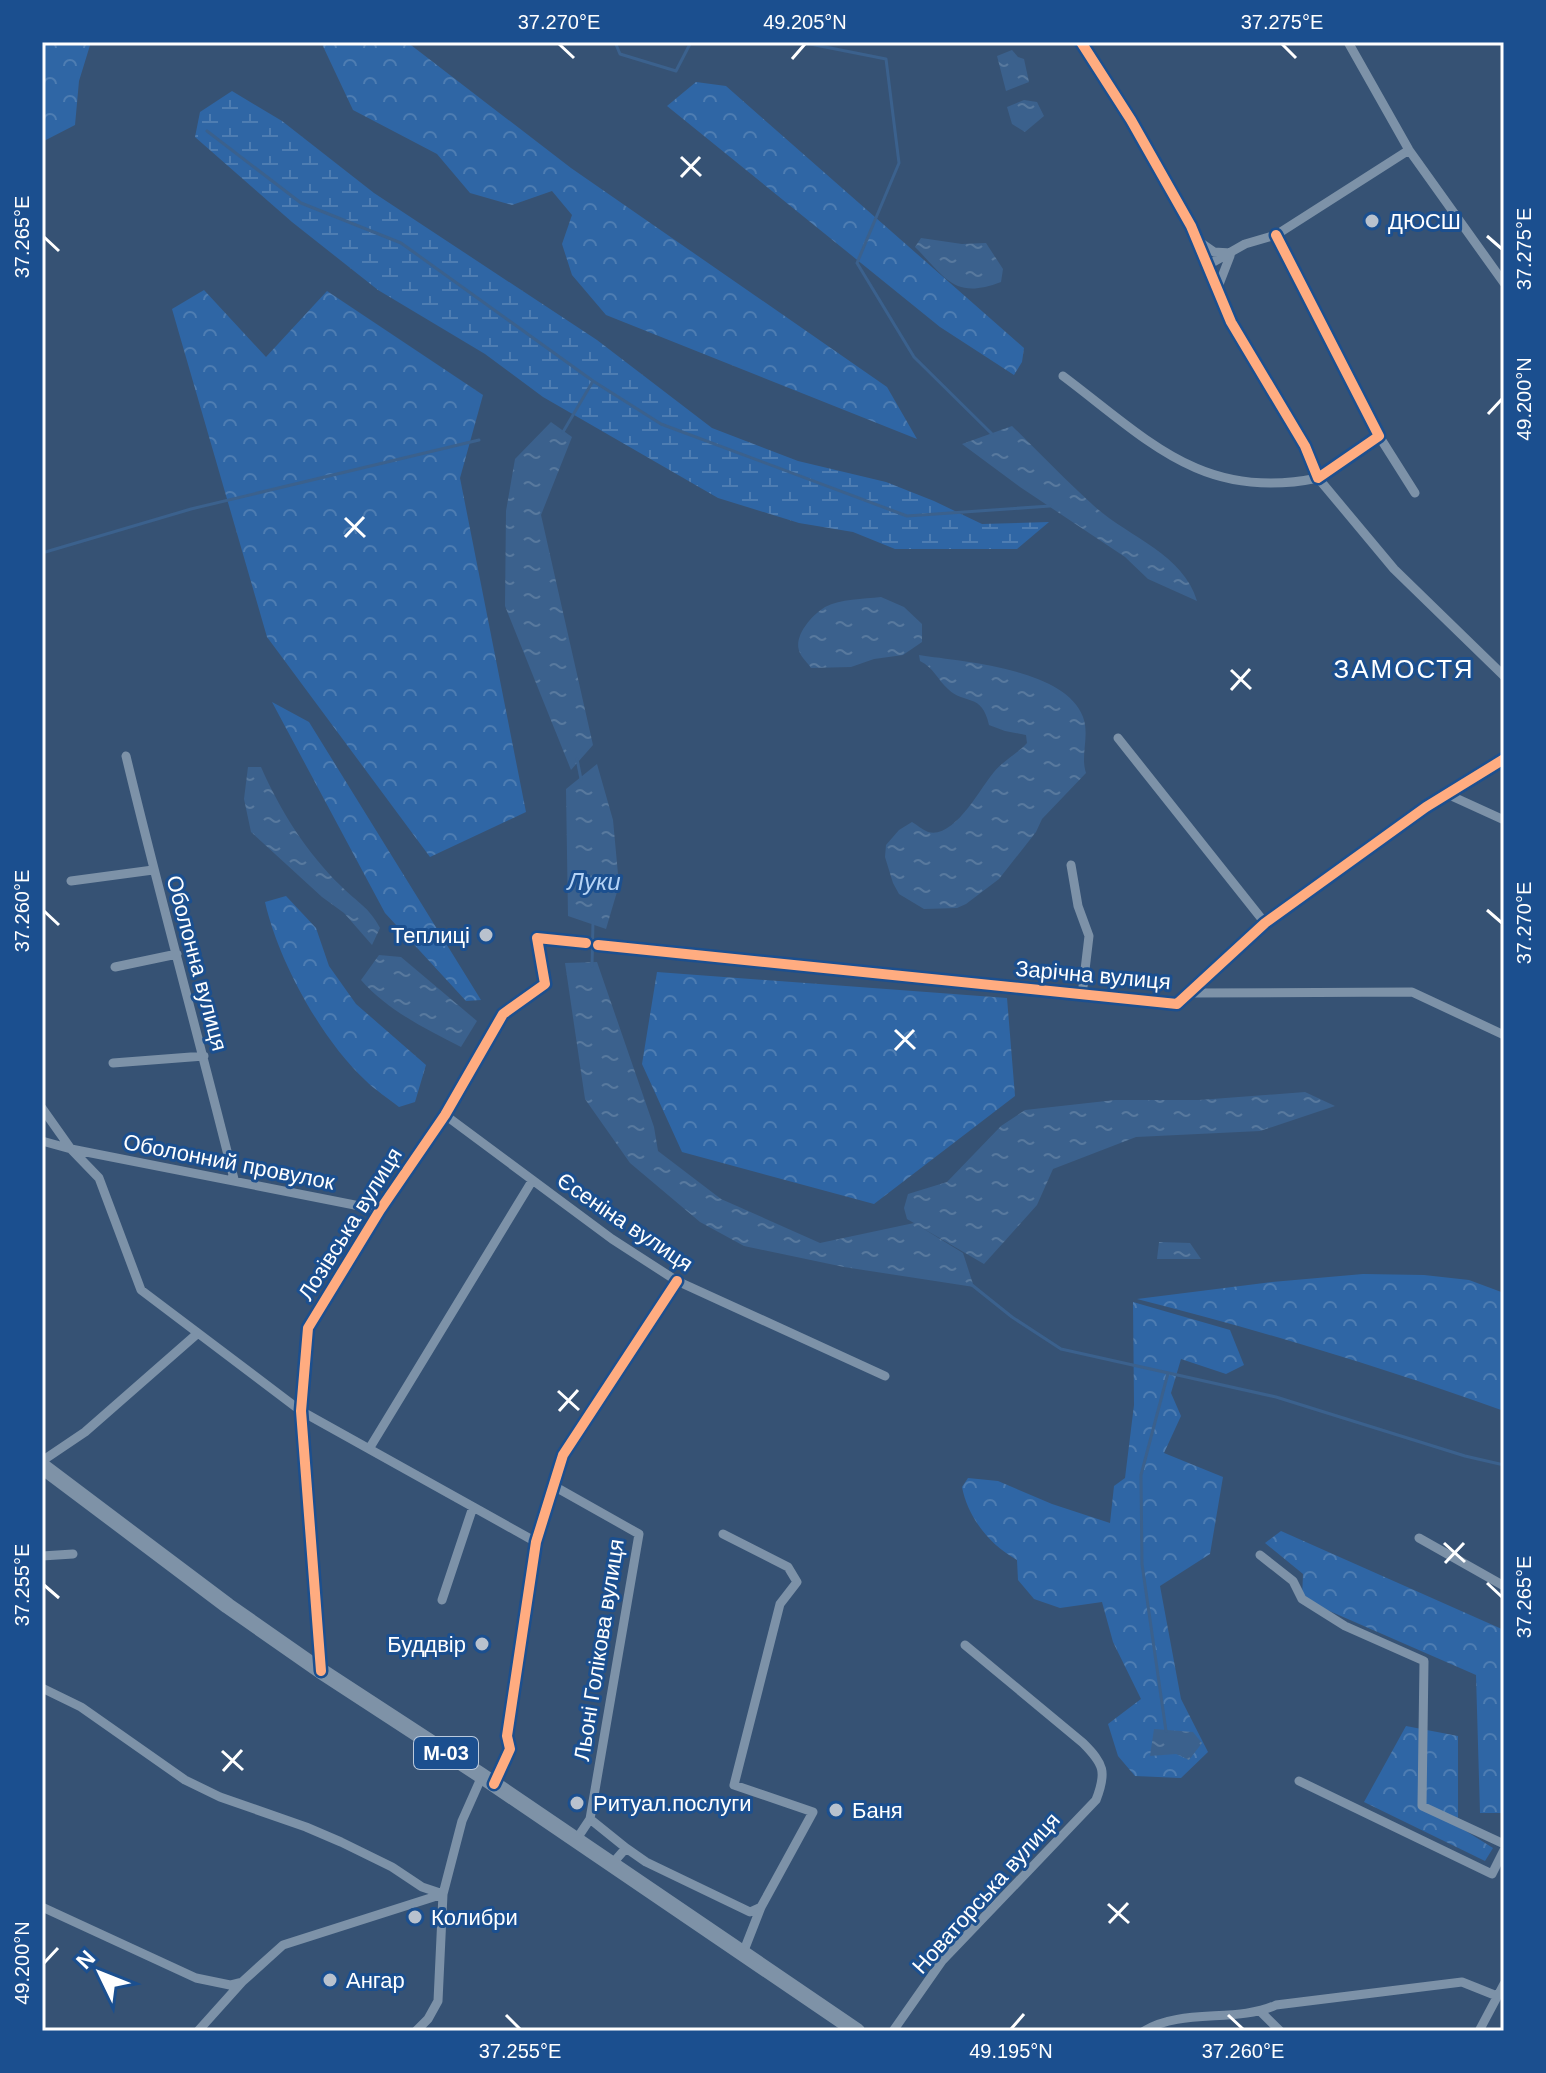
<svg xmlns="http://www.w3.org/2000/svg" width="1546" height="2073" viewBox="0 0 1546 2073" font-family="Helvetica,sans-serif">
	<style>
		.forest { fill: url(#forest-crowns) }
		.wetland { fill: url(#wetland-marsh) }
		.water { fill: url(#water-ripples) }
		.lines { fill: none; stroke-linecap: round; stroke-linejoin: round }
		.stream { stroke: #3b618d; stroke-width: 3 }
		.street { stroke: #7d92a8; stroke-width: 9 }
		.highway { stroke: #7e92a7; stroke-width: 16 }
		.cycleway-casing { stroke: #1b4f8f; stroke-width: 15 }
		.cycleway { stroke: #ffac80; stroke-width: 10 }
		.ticks { fill: none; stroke: #fff; stroke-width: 3 }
		.poi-dot { fill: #b9c2ce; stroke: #1b4f8f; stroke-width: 3 }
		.labels { text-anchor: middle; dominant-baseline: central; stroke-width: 6; stroke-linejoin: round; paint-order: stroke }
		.shield { fill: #1b4f8f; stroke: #bbcadd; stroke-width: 2 }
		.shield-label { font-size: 20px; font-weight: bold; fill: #fff }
		.poi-label { font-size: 22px; fill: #fff; stroke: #1b4f8f; text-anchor: start }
		.street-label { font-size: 22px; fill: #fff; stroke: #1b4f8f }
		.water-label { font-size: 24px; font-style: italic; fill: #b5d3f5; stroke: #1b4f8f }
		.quarter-label { font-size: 26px; letter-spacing: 2px; fill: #fff; stroke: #1b4f8f }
		.neatline { fill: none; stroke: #fff; stroke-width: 3 }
		.ticks-label { font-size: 20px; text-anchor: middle; fill: #fff }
	</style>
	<defs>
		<pattern id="forest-crowns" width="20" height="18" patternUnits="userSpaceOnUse" patternTransform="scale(2)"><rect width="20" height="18" fill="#2f66a5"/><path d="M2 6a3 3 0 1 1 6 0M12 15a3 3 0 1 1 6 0" fill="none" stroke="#4e7db2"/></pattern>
		<pattern id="wetland-marsh" width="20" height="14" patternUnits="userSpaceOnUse" patternTransform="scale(2)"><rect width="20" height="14" fill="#2f66a5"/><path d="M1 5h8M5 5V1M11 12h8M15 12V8" fill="none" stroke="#4e7db2"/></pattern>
		<pattern id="water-ripples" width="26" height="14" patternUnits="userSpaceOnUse" patternTransform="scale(2)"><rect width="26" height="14" fill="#3b618d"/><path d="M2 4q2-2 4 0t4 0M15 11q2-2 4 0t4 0" fill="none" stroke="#58799e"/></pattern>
	</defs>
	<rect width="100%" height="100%" fill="#365274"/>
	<path class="forest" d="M42,42H91L79,81L75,125L42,142Z
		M321,42H407L571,168L887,387L917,439L606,315L572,275L562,244L572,215L552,191L512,205L470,193L437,154L353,110Z
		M696,82L726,86L1024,348L1022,362L1014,375L940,327L667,106Z
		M204,290L266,357L327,291L483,395L460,478L526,812L430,857L267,637L172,309Z
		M272,702L309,722L481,1000L466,1001L385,913Z
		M286,896L316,928L329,966L356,1004L426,1065L415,1102L399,1107C388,1098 375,1090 365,1080C321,1039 278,960 265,902Z
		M657,972L1007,998L1015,1096L874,1204L682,1152L642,1064Z
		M1363,1274L1424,1275L1469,1280L1504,1293V1411C1384,1368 1260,1330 1137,1299L1272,1282Z
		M1133,1302L1230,1330L1244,1365L1226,1374L1181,1359L1171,1393L1181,1416L1164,1453L1223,1477L1210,1554L1160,1586L1181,1699L1208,1752L1181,1778L1135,1776L1118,1756L1108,1724L1141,1699L1113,1642L1102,1602L1060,1608L1034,1599L1018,1580L1017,1560C990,1545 968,1518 962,1487L968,1478L998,1481L1052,1504L1110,1523L1114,1486L1125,1478L1134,1405Z
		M1281,1531L1504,1630V1813H1480L1476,1675L1302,1599L1303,1574L1265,1543Z
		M1406,1726L1458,1736V1826L1493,1848L1485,1861L1364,1802Z"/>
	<path class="wetland" d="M232,91L282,121L374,193L597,340L712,428L798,461L886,482L934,501L982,524L1049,522L1017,549H895L853,532L799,523L718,498L543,397L485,354L378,290L292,222L195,137L200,112Z"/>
	<path class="water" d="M1012,50L1018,57L1024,59L1029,82L1006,91L997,56Z
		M1024,100L1037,102L1044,116L1025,132L1012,124L1007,107Z
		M921,238L962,244L986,243L1003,269L1001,282C954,300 946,278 915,247Z
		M551,422L572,437L541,515L593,745L571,770L505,606L506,511L515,459Z
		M1012,426C1039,452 1065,480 1093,505C1126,536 1183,553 1197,601L1148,579L1125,557L1020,487L962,444Z
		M881,597L904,607L922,624V642L903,655L874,659L851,667L811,668C808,663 802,658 800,653C792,637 812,615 825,607C841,599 863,599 881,597Z
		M919,655C963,662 1065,668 1083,717C1090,736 1080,755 1086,773L1042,819L1036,832L999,879L966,904L957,908L924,909L899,894L893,883L885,857L886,845L899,830L912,822C917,825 923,830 928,832C955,839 980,788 994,772C1003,761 1017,754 1027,743L1026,735L1005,731L989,725C982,692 964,705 948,689C937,679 934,668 920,661Z
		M597,764L613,820L619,885L606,929L568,916L566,789Z
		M248,767H261C281,812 306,852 342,887C359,904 368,906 380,928L372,945L344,913L322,897L251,832L244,799Z
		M379,955L401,957L477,1021L461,1047C426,1029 387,1010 361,980Z
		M597,962L654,1127L658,1151L721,1199L820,1243L914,1223L963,1253L974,1287L844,1267L744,1246L700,1222L630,1163L585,1099L565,963Z
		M1305,1092L1335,1106L1260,1131L1136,1137L1053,1169L1037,1205L984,1264L907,1219L904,1208L908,1194L947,1182L1001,1126L1025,1110L1115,1100H1199Z
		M1159,1242L1190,1243L1201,1259H1157Z
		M1154,1729L1193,1732L1202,1743L1189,1760L1176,1754L1150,1756Z"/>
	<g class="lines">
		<path class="stream" d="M615,42L620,54L676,71L691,42
			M800,42L886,59L899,163L857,263L914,357L992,434
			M207,131L301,203L401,243L593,381L563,432
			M593,381L661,424L907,516L1050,506
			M42,553L191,509L479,440
			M577,759L581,779
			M592,966L593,922
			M972,1285L1012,1317L1061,1349L1276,1397L1465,1456L1504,1465
			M1166,1731L1142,1564L1141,1475L1168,1373"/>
		<path class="street" d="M1081,42L1131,120L1191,226L1231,322L1305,446L1318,478L1379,436L1276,235
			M1348,42L1409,150L1504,283
			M1201,243L1214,252L1231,253
			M1208,265L1245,244L1276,235L1409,150
			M1218,287L1230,256
			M1063,376C1148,440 1203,502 1318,478L1394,569L1504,676
			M1379,436L1415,493
			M1118,738L1265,923
			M126,756C160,898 199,1038 234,1179
			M1447,794L1504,820
			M1071,865L1078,906L1089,936L1082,995
			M71,881L153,870
			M598,945L1177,1004L1265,923L1426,807L1504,759
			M115,967L177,954
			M1191,993L1412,992L1504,1035
			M113,1063L204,1056
			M42,1108L71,1149L99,1178L141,1290L301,1411L536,1542
			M445,1115L612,1239L677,1281L885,1376
			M42,1141L71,1149L380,1210
			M369,1449L532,1181
			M42,1461L85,1432L198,1333
			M552,1485L639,1534L590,1819L576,1840
			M723,1534L788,1567L797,1582L780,1604L734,1785L813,1812L761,1907L743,1953
			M1419,1538L1504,1586
			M1260,1555L1293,1581L1302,1599L1345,1626L1424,1661L1422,1806L1504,1844
			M42,1556L73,1554
			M442,1600L473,1507
			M321,1671L301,1411L308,1328L380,1210L445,1115L503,1014L545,984L537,938L586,943
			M42,1688L81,1707L185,1780L220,1797L306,1827L341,1842L392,1867L422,1887L443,1894
			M1299,1781L1492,1874L1504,1850
			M494,1784L510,1749L507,1736L536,1542L563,1455L677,1281
			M590,1819L626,1848
			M612,1864L626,1848L646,1862L750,1912L761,1907
			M42,1907L196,1978L230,1985L242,1982L283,1945L443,1894
			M1261,2012L1280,2031
			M198,2031L242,1982
			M416,2031L428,2019L438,2001L443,1894L462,1821L482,1776
			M893,2031L942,1961L1096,1800C1107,1772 1104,1764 1083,1743L965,1645
			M1144,2031C1181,2008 1237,2023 1276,2005L1462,1982L1497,1996
			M1479,2031L1504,1984"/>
		<path class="highway" d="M42,1466L228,1606L321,1671L482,1776L857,2031"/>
		<defs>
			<path id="cycleway" d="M1081,42L1131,120L1191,226L1231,322L1305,446L1318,478L1379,436L1276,235
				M598,945L1177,1004L1265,923L1426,807L1504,759
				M321,1671L301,1411L308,1328L380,1210L445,1115L503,1014L545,984L537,938L586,943
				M494,1784L510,1749L507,1736L536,1542L563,1455L677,1281"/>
		</defs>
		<use href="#cycleway" class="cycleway-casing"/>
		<use href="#cycleway" class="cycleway"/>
	</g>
	<path class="ticks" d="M559,44L574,58M1282,44L1296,58M792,59L805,44M681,157L701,176M681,177L700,157M1487,236L1502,249M44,237L59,251M1488,414L1502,399M345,518L365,537M345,537L364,517M1231,670L1251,689M1231,690L1250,669M1487,910L1502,923M44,911L59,925M895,1030L915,1049M895,1050L914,1030M558,1391L579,1410M559,1411L578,1390M1444,1543L1465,1562M1445,1563L1464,1543M1487,1583L1502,1597M44,1585L59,1598M222,1751L243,1770M223,1771L242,1750M1108,1904L1129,1923M1109,1923L1128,1903M44,1963L58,1948M506,2015L520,2029M1228,2015L1243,2029M1011,2029L1024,2014"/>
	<g class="poi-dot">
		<circle cx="1372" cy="221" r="8"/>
		<circle cx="486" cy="935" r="8"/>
		<circle cx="482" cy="1644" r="8"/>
		<circle cx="577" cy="1803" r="8"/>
		<circle cx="836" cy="1810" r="8"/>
		<circle cx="415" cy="1917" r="8"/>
		<circle cx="330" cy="1980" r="8"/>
	</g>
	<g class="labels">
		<rect class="shield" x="414" y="1737" width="64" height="32" rx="6"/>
		<g class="shield-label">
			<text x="446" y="1753">М-03</text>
		</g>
		<g class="poi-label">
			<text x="1388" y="221">ДЮСШ</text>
			<text x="470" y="935" text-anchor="end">Теплиці</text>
			<text x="466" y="1644" text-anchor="end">Буддвір</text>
			<text x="593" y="1803">Ритуал.послуги</text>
			<text x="852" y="1810">Баня</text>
			<text x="431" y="1917">Колибри</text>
			<text x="346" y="1980">Ангар</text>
		</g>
		<g class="street-label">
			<text transform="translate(197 963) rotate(75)">Оболонна вулиця</text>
			<text transform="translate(1093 975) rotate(5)">Зарічна вулиця</text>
			<text transform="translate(229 1162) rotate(11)">Оболонний провулок</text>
			<text transform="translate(625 1222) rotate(34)">Єсеніна вулиця</text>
			<text transform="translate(350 1224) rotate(-58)">Лозівська вулиця</text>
			<text transform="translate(599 1650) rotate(-81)">Льоні Голікова вулиця</text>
			<text transform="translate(986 1893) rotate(-48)">Новаторська вулиця</text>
		</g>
		<g class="water-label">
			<text x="594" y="881">Луки</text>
		</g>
		<g class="quarter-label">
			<text x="1404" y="669">ЗАМОСТЯ</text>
		</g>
	</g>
	<rect width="1546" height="2073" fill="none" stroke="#1b4f8f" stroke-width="88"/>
	<g transform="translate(100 1973) rotate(313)" stroke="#1b4f8f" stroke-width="6" paint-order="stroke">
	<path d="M0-6L14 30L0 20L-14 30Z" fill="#ffffff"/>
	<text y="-12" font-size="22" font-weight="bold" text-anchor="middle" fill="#ffffff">N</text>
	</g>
	<rect x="44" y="44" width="1458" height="1985" class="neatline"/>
	<g class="ticks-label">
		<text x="559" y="29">37.270°E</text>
		<text x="805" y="29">49.205°N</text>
		<text x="1282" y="29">37.275°E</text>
		<text transform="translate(22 237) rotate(-90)" y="7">37.265°E</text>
		<text transform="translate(1524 249) rotate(-90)" y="7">37.275°E</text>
		<text transform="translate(1524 399) rotate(-90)" y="7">49.200°N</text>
		<text transform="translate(22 911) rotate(-90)" y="7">37.260°E</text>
		<text transform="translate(1524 923) rotate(-90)" y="7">37.270°E</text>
		<text transform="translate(22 1585) rotate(-90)" y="7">37.255°E</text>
		<text transform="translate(1524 1597) rotate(-90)" y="7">37.265°E</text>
		<text transform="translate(22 1963) rotate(-90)" y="7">49.200°N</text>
		<text x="520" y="2058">37.255°E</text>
		<text x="1011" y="2058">49.195°N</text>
		<text x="1243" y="2058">37.260°E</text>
	</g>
</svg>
